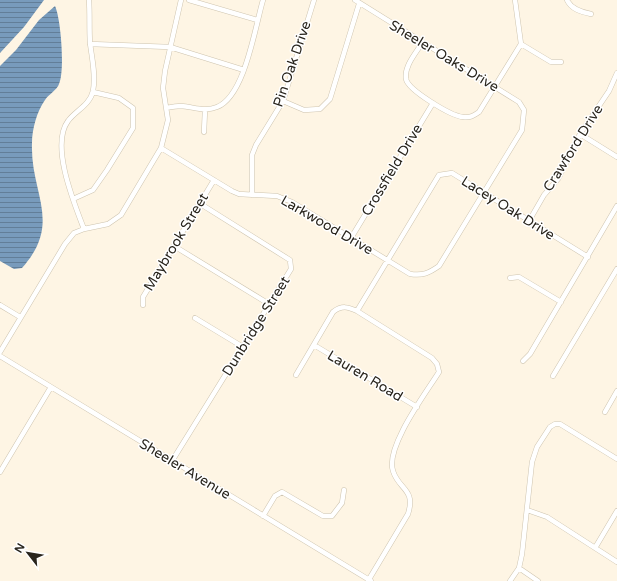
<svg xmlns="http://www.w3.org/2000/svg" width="617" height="581" viewBox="0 0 617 581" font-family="'Varela Round',sans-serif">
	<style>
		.water { fill: url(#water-rules) }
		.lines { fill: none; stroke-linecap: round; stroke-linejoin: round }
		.minor-casing { stroke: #cec4af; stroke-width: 5.5 }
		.minor { stroke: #fff; stroke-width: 4.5 }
		.labels { text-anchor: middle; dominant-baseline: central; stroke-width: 3; stroke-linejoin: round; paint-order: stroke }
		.street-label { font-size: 14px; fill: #29251d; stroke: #fff }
	</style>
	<defs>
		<pattern id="water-rules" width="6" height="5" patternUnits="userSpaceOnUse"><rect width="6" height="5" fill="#789bbc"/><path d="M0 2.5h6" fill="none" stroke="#627e98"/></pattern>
	</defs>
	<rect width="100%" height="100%" fill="#fef5e4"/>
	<path class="water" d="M0,0H44L24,27L0,53Z
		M55,6C61,19 65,71 59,84C57,90 49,94 45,100C37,111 32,129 32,143C30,194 63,222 22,268L14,269L0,261V66L16,50L39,20Z"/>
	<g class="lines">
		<defs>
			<path id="minor" d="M189,0L257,20
				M567,0C571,9 581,12 591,14
				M422,43C416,53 404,66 406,79C408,90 451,116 463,117C470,118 473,116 479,112L521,44L515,0
				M90,44L170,47L244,70
				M521,44L551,62H561
				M283,101L304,110L320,109L330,99L359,4
				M166,108C171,107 176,106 181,106C194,107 205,112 217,107C245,96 255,27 263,0
				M204,132L205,110
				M580,134L617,157
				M161,148L232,191L239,194L277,196L292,202L410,274C423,276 429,273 439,266L522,130L524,110L519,102L355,0
				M252,195V155L256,145L283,101L314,0
				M73,199L93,190L107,170L133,128V108L119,98L93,92
				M529,221L544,195L558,179L580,134L609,91L617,73
				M84,229C74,203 50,145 68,121C75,111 90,105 93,91C96,75 92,59 90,43C89,29 90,14 89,0
				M351,238L433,103
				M174,246L269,304
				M510,278L519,277L561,302
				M0,305L20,317
				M143,305V297L214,180
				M357,311L439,175L452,173L588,257
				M195,318L243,347
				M314,345L417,407
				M0,352L65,244L74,233L84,229L108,224L121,215L161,148L168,120L163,88L165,71L181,0
				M0,356L371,581
				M523,361L530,354L617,206
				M296,375L333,312C342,305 348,307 357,311L432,358L437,364L439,372C426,393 385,447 393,471C399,490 416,489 408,514L368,581
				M553,376L617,269
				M605,412L617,391
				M172,461L291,269L290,260L199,203
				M0,472L51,387
				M527,510L547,517L617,562
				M263,516L275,496L282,492L323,516H332L342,503L344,490
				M595,548L617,511
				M519,568L538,581
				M510,581L519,568L522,554L532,462L537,447L550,427L555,424H560L617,459"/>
		</defs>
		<use href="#minor" class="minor-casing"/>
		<use href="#minor" class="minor"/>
	</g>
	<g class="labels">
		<g class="street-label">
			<text transform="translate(444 56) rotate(31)">Sheeler Oaks Drive</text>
			<text transform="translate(292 64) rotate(-71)">Pin Oak Drive</text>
			<text transform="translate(573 148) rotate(-58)">Crawford Drive</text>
			<text transform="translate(392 170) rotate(-59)">Crossfield Drive</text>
			<text transform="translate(508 208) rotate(32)">Lacey Oak Drive</text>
			<text transform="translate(327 225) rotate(30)">Larkwood Drive</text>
			<text transform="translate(176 242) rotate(-59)">Maybrook Street</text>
			<text transform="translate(256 326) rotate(-58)">Dunbridge Street</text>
			<text transform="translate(365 376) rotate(31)">Lauren Road</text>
			<text transform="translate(185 469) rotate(31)">Sheeler Avenue</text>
		</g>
	</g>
	<g transform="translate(28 553) rotate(301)" stroke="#ffffff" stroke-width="3" paint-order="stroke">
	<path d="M0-3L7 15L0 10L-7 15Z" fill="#29251d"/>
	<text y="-6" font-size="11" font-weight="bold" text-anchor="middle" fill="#29251d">N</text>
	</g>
</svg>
